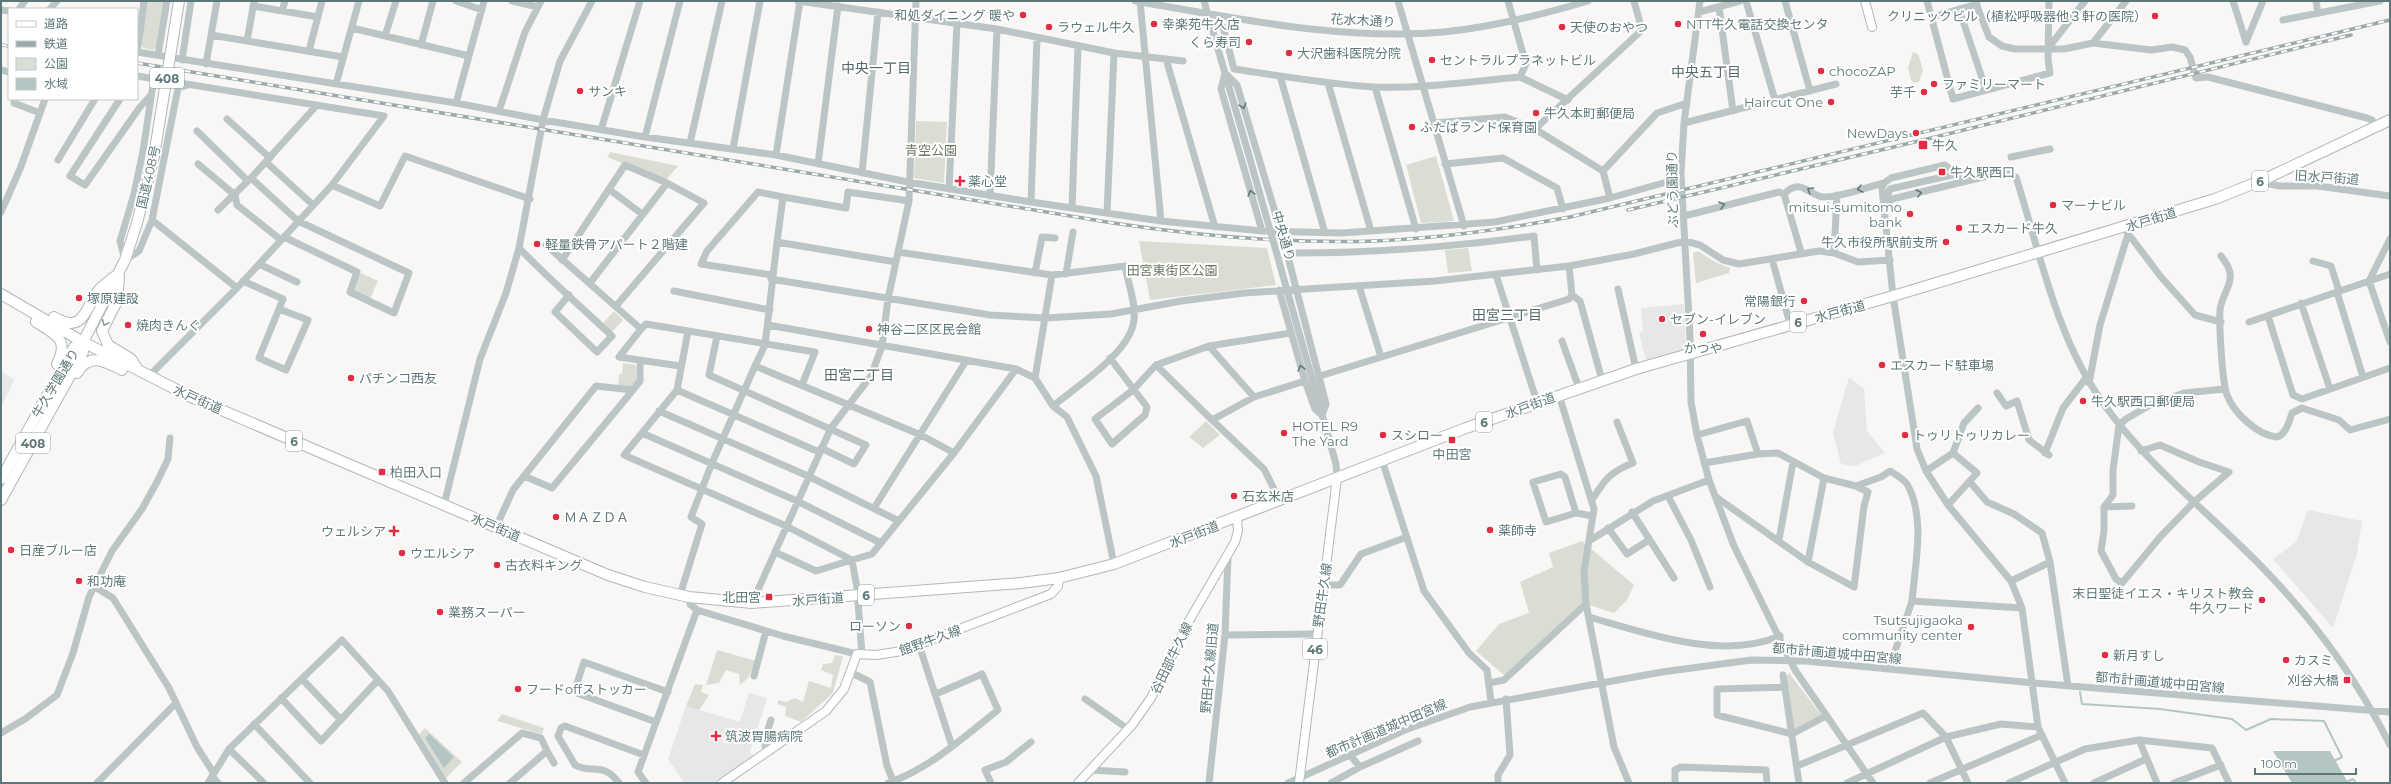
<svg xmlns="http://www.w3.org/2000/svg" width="2391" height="784" viewBox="0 0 2391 784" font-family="Montserrat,'Noto Sans JP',sans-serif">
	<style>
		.built { fill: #e6e7e6 }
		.green { fill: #daddd4 }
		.water { fill: #b3c6c4 }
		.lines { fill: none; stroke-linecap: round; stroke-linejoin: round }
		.stream { stroke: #b3c6c4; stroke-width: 2 }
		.major-casing { stroke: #b0b9ba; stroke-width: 10 }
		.highway-casing { stroke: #b0b8b9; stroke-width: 12 }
		.minor { stroke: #bcc5c6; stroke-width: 7 }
		.major { stroke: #fff; stroke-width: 8 }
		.highway { stroke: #fff; stroke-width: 10 }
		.rail-casing { stroke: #9ca9ab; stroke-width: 3.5 }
		.rail { stroke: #fff; stroke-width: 2; stroke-dasharray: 6; stroke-linecap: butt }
		.highway-bridge-casing { stroke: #b0b8b9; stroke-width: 12; stroke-linecap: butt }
		.minor-bridge { stroke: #bcc5c6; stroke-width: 7 }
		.highway-bridge { stroke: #fff; stroke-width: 10 }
		.oneway { stroke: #5e787a }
		.oneway2 { stroke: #8ea0a2 }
		.poi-dot { fill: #e12c43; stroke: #fff; stroke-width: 1.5 }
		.labels { text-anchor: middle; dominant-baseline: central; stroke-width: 4; stroke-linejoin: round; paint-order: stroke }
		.shield { fill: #fff; stroke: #8ea0a2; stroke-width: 1 }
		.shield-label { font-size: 12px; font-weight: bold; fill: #5e787a }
		.poi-label { font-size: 13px; fill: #5e787a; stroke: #fff; text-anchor: start }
		.street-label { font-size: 13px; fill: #5e787a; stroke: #fff }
		.park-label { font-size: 13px; fill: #6e7862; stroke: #fff }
		.neighbourhood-label { font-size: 14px; fill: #55696b; stroke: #fff }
	</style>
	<rect width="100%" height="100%" fill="#f8f7f5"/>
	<path class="built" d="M1684,304L1686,349L1646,361L1639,333L1643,331L1641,308Z
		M1,371L14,380L1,407Z
		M1849,377L1864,389L1867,431L1885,453L1855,466L1841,464L1833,433Z
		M2308,510L2362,521L2357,554L2333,628L2273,559L2296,542Z
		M749,693L767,698L750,752L753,756L714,783H684L668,759L686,706L740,722Z"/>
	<path class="green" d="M146,1H165L158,46L153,50L143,48L140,44Z
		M1913,52L1918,54L1923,70L1919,82L1914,83L1911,80L1908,67Z
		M916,121L947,122L944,183L914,178Z
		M610,152L678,166L665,181L607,157Z
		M1436,156L1454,221L1421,223L1406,165Z
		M1139,241L1267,248L1276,285L1150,300Z
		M1468,248L1472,271L1448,273L1445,250Z
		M1698,251L1715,262L1730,268L1729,273L1696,283L1693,253Z
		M361,273L378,281L370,299L353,291Z
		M614,311L623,320L612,332L603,323Z
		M623,363L635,365L636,367V383L632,389H622V385H618L619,374H622Z
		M1206,421L1220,435L1203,448L1189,437Z
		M1582,541L1634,585L1627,600L1614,613L1586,604L1505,676L1476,651L1499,624L1529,613L1520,582L1553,567L1549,553Z
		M717,650L756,661L748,678L740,685L739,674L726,670L719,683L706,685Z
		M835,655L843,656L833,693L801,722L785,716L786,707L777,704L779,700L786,702L795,698L803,702L809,681L831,688L833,675L821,670L823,664L832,663Z
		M1789,673L1822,716L1794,729L1786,678Z
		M695,684L703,685L701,692L709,695L699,710L686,706Z
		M502,714L544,728L542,734L497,721Z
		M425,728L462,762L446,778L419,734Z"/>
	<path class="water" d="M429,734L454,757L444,768L425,738Z
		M2273,751H2330L2348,783H2292Z"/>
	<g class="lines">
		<path class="stream" d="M2080,692L2082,704L2160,709L2232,719L2246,730L2271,719L2324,721L2342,757L2334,761
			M2344,783L2353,779L2356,783"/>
		<defs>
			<path id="major" d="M1865,1L1872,27
				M722,783L826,711L844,689L857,654L876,655L902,651L1051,594L1058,586L1059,578
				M1078,783L1132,725L1151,698L1190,619L1235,542L1238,531L1237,518
				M1299,783L1337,478"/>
			<path id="highway" d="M119,277L117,301L102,331L108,345L131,359L138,370
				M1,294L83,342L191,397L608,575L645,587L689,597L752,603L1021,583L1059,578L1114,564L1466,428L1636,369L1893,296L2215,199L2265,179L2390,120
				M54,317C83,335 85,309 98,291C102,286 109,281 114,277
				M36,322C55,334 70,339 57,364
				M77,373C89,352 105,361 122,370
				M1,479L74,347L83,342
				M1,500L83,352V342L125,260L137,223L154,156"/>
		</defs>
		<use href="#major" class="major-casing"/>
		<use href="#highway" class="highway-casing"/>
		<path class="minor" d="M456,1L482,10
			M512,1L538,7
			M798,1L997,29L1114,53L1183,61
			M1135,1C1236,18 1340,41 1444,32C1493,27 1541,15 1588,1
			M1140,1L1161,221
			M1204,1L1248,152
			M1398,1L1464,226
			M1700,1L1684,123L1681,174L1690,337L1691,402L1697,435L1709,480L1734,546L1795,670L1873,783
			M1746,1L1775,100
			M1785,1L1810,91
			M1927,1L1953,99L2050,73L2048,59L2049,1
			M1975,1L1989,37L2002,46L2015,49H2064L2093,43L2151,50L2172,47L2185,50L2190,57L2196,78L2208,77L2367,118L2372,120L2377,127
			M2233,1L2246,42
			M2316,1L2318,13
			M253,6L318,17
			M1719,7L1733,111
			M19,9L25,1
			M50,9L57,1
			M1959,9L1986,90
			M1,10L9,11
			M282,11L285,1
			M1699,12L1740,1
			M1932,17L1977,4
			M2283,20L2380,1
			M137,25H141L144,1
			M1223,27L1234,69C1280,76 1327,84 1373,87C1422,89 1472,81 1520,77L1526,64L1508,1
			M352,28L469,56
			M211,35L343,57
			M385,36L396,1
			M247,41L254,2
			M2246,42L2263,1
			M2093,43L2126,1
			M421,45L433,1
			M2049,47L2085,1
			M309,51L322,1
			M137,52L456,103L543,120L645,137L776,155L908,182L1031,202L1161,221L1262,231L1342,233L1495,222L1610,198L1681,178
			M137,52L141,25
			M158,55L167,1
			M1166,59L1215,227
			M182,60L191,1
			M206,64L217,1
			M1,70L9,72
			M1225,73L1237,85L1281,232
			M1225,73L1221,89L1262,231
			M137,76L384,116L332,185L237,288L149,376
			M1280,76L1325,233
			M1520,77L1568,100
			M154,78L143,151L134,194L120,241L125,260L139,251L152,220L178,88L188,85
			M1328,83L1371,231
			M336,84L359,1
			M1375,87L1416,229
			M15,99L14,103L40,113
			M120,99L70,176L85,185L140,107L150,96
			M456,103L484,1
			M499,111L525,32L541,1
			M227,119L270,158
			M1434,123L1505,117L1535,129L1603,171L1610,198
			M1684,123L1836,84
			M1535,129L1642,30L1634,1
			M601,130L640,1
			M197,131L248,181
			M645,137L680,1
			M690,143L722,1
			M733,149L760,1
			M776,155L800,1
			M2011,157L2050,149
			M58,160L95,99
			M266,162L313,205
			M198,164L235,195L237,205L281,240
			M818,164L838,6
			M1445,164L1503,158L1557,188L1563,209
			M1603,171L1657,113L1687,103
			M862,173L878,12
			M251,178L317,105
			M2265,179L2270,184L2279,186H2318L2390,196
			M1967,181L1945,165L1891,178L1884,183L1882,188L1893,296L1917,449L1926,471L1948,505L2011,581L2022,608L2038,727L2065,783
			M332,185L380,206L405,156L530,199
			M949,189L957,23
			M610,190L642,214
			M1784,194C1801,177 1808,195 1823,197C1839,198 1867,187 1884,183
			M1784,194L1801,252
			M990,196L997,29
			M783,197L846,208L848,192L909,201
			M1886,201L1890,189L1952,175H1960
			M1031,202L1037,38
			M1885,207L1892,199L2004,172L2016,177C2040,253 2056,337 2103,403C2147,465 2207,511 2260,565C2312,618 2357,679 2390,745
			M1072,208L1078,46
			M218,210L251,178L298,221L409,273L394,313L350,292L357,272L284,237
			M1,212L20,169L45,99
			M1107,213L1114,53
			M1684,216L1779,192L1784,194
			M152,220L237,288
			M2127,232L2161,277L2195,315L2221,322
			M2390,239L2369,281L2390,342
			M546,245L641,329L646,324L815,352L802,385
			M519,248C549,279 581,307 612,336L597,352L555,312L569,295
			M1834,253L1837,195
			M2221,256C2241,280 2223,288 2220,310C2219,324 2222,382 2227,395C2234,413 2257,435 2277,437C2286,434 2289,422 2292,413L2302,408L2339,420L2350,430L2390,419
			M1772,259L1790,324
			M562,260L625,165L667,183L704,203L616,306
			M2313,261L2331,266L2339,291
			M896,262L777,242L765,345L755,366L921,435L954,453
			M259,264L297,282
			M1035,273L1042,237L1055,238
			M1066,274L1073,232
			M772,275L701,264L707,251L758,192L783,197L777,242
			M1496,275L1537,402
			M771,279L990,315L1046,318L1111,314L1181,301L1244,293L1435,281L1569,266L1634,254L1685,241L1700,245L1723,260L1739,264L1819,251L1834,253L1858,262L1890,260
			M243,281L283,299L259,358L286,370L308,320L279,309
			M590,283L667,183
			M1359,286L1381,357
			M1618,289L1636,369
			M1279,290L1305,381L1315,409L1322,415
			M674,291L770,310
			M2337,292L2363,377
			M1572,295L1580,301L1602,380
			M2301,303L2330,389
			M2268,316L2293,395L2302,399L2390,368
			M2249,322L2390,274
			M768,325L1016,369L1035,378L1053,406C1077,386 1131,352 1134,320C1136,303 1128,283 1125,266L1052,275L898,252
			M641,329L619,357L680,366
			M1298,329L1336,464L1337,478
			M688,331L677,390L624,455L786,526L852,560L872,554L954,453L1016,369
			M717,336L709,375L866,445L854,464L821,448
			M1562,341L1579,388
			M1209,346L1254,397
			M1110,358L1147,407L1145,415L1112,444L1095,419L1133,390L1156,365L1212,420L1254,397L1305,381
			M1156,365L1209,346L1291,333
			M1320,376L1569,299L1572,295L1569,266
			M1035,378L1052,275
			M2089,383L2100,325L2128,234
			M596,386L633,390L552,488L524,476Z
			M633,390L640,381V361
			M677,390L819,452
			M1997,393L2006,406L2017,401L2029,440L2049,455
			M1053,406L1067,417L1096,476L1114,564
			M659,411L808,476L899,521
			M1322,415L1326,404L1288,257L1295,253C1376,253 1453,247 1534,236L1537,270
			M1212,420L1264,469L1280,501
			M642,433L797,501L881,543
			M1697,435L1747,421L1758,454L1704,463
			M2045,453L2063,408L2086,378
			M1758,454L1778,453L1824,478L1856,486
			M1382,460L1424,591L1469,653L1487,670L1491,702
			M1926,471L1953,453L1964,423L1978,408
			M1970,482L1987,502L2014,514L2042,533L2050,562L2068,686
			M1668,496L1691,540L1710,587
			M1716,497L1808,562L1854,587L1864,506L1868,492L1856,486L1881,477L1890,471C1895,474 1904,479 1907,484C1926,517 1915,565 1912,601L2022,608
			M1592,500C1605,479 1610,472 1633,463L1617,422
			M444,505L480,359L506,293L519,248L543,120L560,61L592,1
			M1948,505L1977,473L1953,453
			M2132,506L2104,507V531L2101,551L2116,579L2122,583L2161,536L2194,502L2229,472L2199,462L2160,445L2141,451
			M2104,507L2113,495V470L2119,425L2126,419L2150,405L2184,393L2225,389
			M874,508L966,361
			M1632,512L1674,578
			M1576,513L1565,477L1561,474L1533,482L1546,522L1576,513L1593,516
			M496,527L513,490L524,476
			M1608,528L1627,554L1649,540
			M1779,540L1793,462
			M1589,541L1653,501L1709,480
			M775,552L816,571L852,560L857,588L862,655
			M1808,562L1824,478
			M2011,581L2050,562
			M1324,585H1340L1361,554L1407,537
			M95,587L113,598L169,688L197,747L213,772
			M680,595L702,524L691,517L712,463L755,366
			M689,597L690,604L697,610L783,636L857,654
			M752,603L831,428L871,376L882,346L888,299L909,201L916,1
			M1586,604L1614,747L1629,783
			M1589,617C1646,633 1722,661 1780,636
			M1225,635L1317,634
			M919,645L952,746
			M1889,669L1912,601
			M852,673L870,682L887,766L894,783
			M1783,675L1799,783
			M754,676L766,631
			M302,679L341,720
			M1489,683L1504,680L1586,604L1584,571L1594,509L1559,395
			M1785,687L1717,689V715L1792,734L1826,716
			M281,698L321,741L378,680
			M1085,699L1128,729
			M656,722L574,692L584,662L668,692
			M254,724L310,783
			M1,733L25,719L57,695L73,653L89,597L112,551L142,509L157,482L168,459L170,438
			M2139,740L2157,783
			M229,749L264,783
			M547,751L554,763
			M767,753C762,743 768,730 771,720
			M1350,755L1360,767
			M1797,766L1923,713L1946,737L2001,724L2038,727
			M1091,770L1125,772
			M212,776L218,783
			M97,783L176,703
			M208,783L229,749L342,640L388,691L445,783
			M464,783L522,733L541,738L547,751L510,783
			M619,783C601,760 592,775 575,765L558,736L561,728L565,726L644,755
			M646,783L638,772L697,610
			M888,783C929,769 964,737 998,710L982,674L936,694
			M991,783L985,770L1006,762L1031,742
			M1209,783L1225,635L1228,556
			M1288,783L1405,730L1470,707L1662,672L1751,660L1806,661L2034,683L2390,712
			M1331,783L1360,767L1418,741
			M1498,783V775L1510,755L1506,699
			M1675,783V770L1681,767L1766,770L1767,783
			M1847,783L1946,737L1968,783
			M1930,783L2042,735
			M2009,783L2085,749L2139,740L2212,748L2229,783
			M2094,783L2146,759
			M2174,783L2221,765"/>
		<use href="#major" class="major"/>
		<use href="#highway" class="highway"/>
		<defs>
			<path id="rail" d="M1,45L9,46
				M137,63L1113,223C1200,236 1287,244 1375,241C1441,238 1506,229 1570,217L2390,20
				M1628,210L1923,140L2351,35"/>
		</defs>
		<use href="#rail" class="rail-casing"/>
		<use href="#rail" class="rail"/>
		<defs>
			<path id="highway-bridge" d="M154,156L179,1"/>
		</defs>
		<use href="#highway-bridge" class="highway-bridge-casing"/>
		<path class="minor-bridge" d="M1248,152L1298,329"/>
		<use href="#highway-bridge" class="highway-bridge"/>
	</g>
	<defs><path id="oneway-chevron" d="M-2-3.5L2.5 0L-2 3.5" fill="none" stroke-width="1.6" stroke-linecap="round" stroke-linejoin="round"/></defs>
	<g class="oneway">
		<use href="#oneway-chevron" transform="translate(1243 106) rotate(73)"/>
		<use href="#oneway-chevron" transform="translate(1860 189) rotate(166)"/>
		<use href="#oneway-chevron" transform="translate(1810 190) rotate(-149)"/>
		<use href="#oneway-chevron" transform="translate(1251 193) rotate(-106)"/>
		<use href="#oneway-chevron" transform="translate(1919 193) rotate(-14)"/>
		<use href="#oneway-chevron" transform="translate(1722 205) rotate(-16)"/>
		<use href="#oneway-chevron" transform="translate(1301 368) rotate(-106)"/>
	</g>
	<use class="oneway2" href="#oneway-chevron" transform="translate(105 323) rotate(115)"/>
	<g class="poi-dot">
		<circle cx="1023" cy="15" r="4"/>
		<circle cx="2155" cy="16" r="4"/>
		<circle cx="1154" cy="24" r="4"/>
		<circle cx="1678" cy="24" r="4"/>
		<circle cx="1049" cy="27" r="4"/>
		<circle cx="1562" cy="27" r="4"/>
		<circle cx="1249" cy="42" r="4"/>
		<circle cx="1289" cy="53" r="4"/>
		<circle cx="1432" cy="60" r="4"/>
		<circle cx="1821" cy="71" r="4"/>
		<circle cx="1934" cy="84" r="4"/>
		<circle cx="580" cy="91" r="4"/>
		<circle cx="1924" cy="92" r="4"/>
		<circle cx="1831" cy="102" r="4"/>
		<circle cx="1536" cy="113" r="4"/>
		<circle cx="1412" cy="127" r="4"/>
		<circle cx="1916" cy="133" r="4"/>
		<rect x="1918" y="140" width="10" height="10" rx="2"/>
		<rect x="1938" y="168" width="8" height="8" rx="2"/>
		<path d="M958 175h4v4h4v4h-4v4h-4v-4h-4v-4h4z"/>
		<circle cx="2053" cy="205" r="4"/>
		<circle cx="1910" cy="214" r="4"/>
		<circle cx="1959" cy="228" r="4"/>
		<circle cx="1946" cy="242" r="4"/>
		<circle cx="537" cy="244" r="4"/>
		<circle cx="79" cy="298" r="4"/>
		<circle cx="1804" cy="301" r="4"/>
		<circle cx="1662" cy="319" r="4"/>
		<circle cx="128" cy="325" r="4"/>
		<circle cx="869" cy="329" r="4"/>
		<circle cx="1703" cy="334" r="4"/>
		<circle cx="1882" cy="365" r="4"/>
		<circle cx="351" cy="378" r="4"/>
		<circle cx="2083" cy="401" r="4"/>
		<circle cx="1284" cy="433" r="4"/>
		<circle cx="1383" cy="435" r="4"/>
		<circle cx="1905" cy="435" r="4"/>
		<rect x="1448" y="436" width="8" height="8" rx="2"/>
		<rect x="378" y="468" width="8" height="8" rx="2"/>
		<circle cx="1234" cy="496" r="4"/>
		<circle cx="556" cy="517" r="4"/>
		<circle cx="1490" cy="530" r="4"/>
		<path d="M392 525h4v4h4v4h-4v4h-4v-4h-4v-4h4z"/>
		<circle cx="11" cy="550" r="4"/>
		<circle cx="402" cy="553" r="4"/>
		<circle cx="497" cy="565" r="4"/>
		<circle cx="79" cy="581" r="4"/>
		<rect x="765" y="593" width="8" height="8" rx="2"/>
		<circle cx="2262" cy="600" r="4"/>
		<circle cx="440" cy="612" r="4"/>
		<circle cx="909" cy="626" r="4"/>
		<circle cx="1971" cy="627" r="4"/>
		<circle cx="2105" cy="655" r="4"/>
		<circle cx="2286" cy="660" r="4"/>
		<rect x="2343" y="676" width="8" height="8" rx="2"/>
		<circle cx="518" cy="689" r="4"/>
		<path d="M714 730h4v4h4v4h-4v4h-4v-4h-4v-4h4z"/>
	</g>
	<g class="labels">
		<g class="shield">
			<rect x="150" y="68" width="34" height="20" rx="3"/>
			<rect x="2252" y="171" width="16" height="20" rx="3"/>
			<rect x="1790" y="312" width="16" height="20" rx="3"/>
			<rect x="1476" y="412" width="16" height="20" rx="3"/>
			<rect x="286" y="431" width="16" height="20" rx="3"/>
			<rect x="16" y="433" width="34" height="20" rx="3"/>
			<rect x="858" y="585" width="16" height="20" rx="3"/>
			<rect x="1303" y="639" width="24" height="20" rx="3"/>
		</g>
		<g class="shield-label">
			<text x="167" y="78">408</text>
			<text x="2260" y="181">6</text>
			<text x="1798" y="322">6</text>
			<text x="1484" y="422">6</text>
			<text x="294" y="441">6</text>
			<text x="33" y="443">408</text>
			<text x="866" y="595">6</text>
			<text x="1315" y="649">46</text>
		</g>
		<g class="poi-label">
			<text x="1015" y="15" text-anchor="end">和処ダイニング 暖や</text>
			<text x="2147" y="16" text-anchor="end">クリニックビル（植松呼吸器他３軒の医院）</text>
			<text x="1162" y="24">幸楽苑牛久店</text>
			<text x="1686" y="24">NTT牛久電話交換センタ</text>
			<text x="1057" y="27">ラウェル牛久</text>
			<text x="1570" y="27">天使のおやつ</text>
			<text x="1241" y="42" text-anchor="end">くら寿司</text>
			<text x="1297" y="53">大沢歯科医院分院</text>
			<text x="1440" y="60">セントラルプラネットビル</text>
			<text x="1829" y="71">chocoZAP</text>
			<text x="1942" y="84">ファミリーマート</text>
			<text x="588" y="91">サンキ</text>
			<text x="1916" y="92" text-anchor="end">芋千</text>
			<text x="1823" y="102" text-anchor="end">Haircut One</text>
			<text x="1544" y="113">牛久本町郵便局</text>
			<text x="1420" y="127">ふたばランド保育園</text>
			<text x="1908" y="133" text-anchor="end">NewDays</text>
			<text x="1932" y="145">牛久</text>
			<text x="1950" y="172">牛久駅西口</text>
			<text x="968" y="181">薬心堂</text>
			<text x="2061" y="205">マーナビル</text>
			<text x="1902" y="207" text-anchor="end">mitsui-sumitomo<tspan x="1902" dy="15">bank</tspan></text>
			<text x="1967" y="228">エスカード牛久</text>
			<text x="1938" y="242" text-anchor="end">牛久市役所駅前支所</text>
			<text x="545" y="244">軽量鉄骨アパート２階建</text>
			<text x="87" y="298">塚原建設</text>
			<text x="1796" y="301" text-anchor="end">常陽銀行</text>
			<text x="1670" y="319">セブン-イレブン</text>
			<text x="136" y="325">焼肉きんぐ</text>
			<text x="877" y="329">神谷二区区民会館</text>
			<text x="1703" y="348" text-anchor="middle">かつや</text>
			<text x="1890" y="365">エスカード駐車場</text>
			<text x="359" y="378">パチンコ西友</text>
			<text x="2091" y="401">牛久駅西口郵便局</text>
			<text x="1292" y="426">HOTEL R9<tspan x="1292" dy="15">The Yard</tspan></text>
			<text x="1391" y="435">スシロー</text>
			<text x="1913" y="435">トゥリトゥリカレー</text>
			<text x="1452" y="454" text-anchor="middle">中田宮</text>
			<text x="390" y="472">柏田入口</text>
			<text x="1242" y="496">石玄米店</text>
			<text x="564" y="517">ＭＡＺＤＡ</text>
			<text x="1498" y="530">薬師寺</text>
			<text x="386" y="531" text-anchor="end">ウェルシア</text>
			<text x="19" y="550">日産ブルー店</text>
			<text x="410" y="553">ウエルシア</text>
			<text x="505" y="565">古衣料キング</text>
			<text x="87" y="581">和功庵</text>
			<text x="2254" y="593" text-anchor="end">末日聖徒イエス・キリスト教会<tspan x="2254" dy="15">牛久ワード</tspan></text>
			<text x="761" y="597" text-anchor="end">北田宮</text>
			<text x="448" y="612">業務スーパー</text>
			<text x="1963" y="620" text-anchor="end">Tsutsujigaoka<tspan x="1963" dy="15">community center</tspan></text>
			<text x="901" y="626" text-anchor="end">ローソン</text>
			<text x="2113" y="655">新月すし</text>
			<text x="2294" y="660">カスミ</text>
			<text x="2339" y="680" text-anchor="end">刈谷大橋</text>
			<text x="526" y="689">フードoffストッカー</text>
			<text x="725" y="736">筑波胃腸病院</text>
		</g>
		<g class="street-label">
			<text transform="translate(1363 20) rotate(3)">花水木通り</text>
			<text transform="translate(148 177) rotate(-77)">国道408号</text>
			<text transform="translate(2327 177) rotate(4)">旧水戸街道</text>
			<text transform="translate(1672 189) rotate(-91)">ぶどう園通り</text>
			<text transform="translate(2151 219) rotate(-17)">水戸街道</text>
			<text transform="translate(1284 236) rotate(74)">中央通り</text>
			<text transform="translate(1840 311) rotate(-15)">水戸街道</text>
			<text transform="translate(55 383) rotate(-59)">牛久学園通り</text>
			<text transform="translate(198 399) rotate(24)">水戸街道</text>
			<text transform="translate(1530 405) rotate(-20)">水戸街道</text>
			<text transform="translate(496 527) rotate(23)">水戸街道</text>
			<text transform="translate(1194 534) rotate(-21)">水戸街道</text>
			<text transform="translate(1322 595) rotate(-82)">野田牛久線</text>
			<text transform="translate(818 599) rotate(-4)">水戸街道</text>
			<text transform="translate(930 640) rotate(-20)">館野牛久線</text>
			<text transform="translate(1837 653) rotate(5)">都市計画道城中田宮線</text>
			<text transform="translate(1171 658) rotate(-64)">谷田部牛久線</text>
			<text transform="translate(1209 668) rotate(-85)">野田牛久線旧道</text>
			<text transform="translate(2160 682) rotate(5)">都市計画道城中田宮線</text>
			<text transform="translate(1386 728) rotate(-23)">都市計画道城中田宮線</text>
		</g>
		<g class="park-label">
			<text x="931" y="150">青空公園</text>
			<text x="1172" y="270">田宮東街区公園</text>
		</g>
		<g class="neighbourhood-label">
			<text x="876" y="68">中央一丁目</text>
			<text x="1706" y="72">中央五丁目</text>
			<text x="1507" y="315">田宮三丁目</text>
			<text x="859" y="375">田宮二丁目</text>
		</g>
	</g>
	<rect width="2391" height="784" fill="none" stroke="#5e787a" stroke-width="4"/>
	<rect x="8" y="8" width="130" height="92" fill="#ffffff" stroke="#bfc9ca"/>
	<rect x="16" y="21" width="20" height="6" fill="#ffffff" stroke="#bfc9ca"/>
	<text x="44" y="28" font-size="12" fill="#5e787a">道路</text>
	<rect x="16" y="41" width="20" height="6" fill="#9ca9ab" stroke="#bfc9ca"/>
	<text x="44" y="48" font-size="12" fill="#5e787a">鉄道</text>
	<rect x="16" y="58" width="20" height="12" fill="#daddd4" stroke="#bfc9ca"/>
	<text x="44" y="68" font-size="12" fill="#5e787a">公園</text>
	<rect x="16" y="78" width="20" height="12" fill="#b3c6c4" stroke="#bfc9ca"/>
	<text x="44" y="88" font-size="12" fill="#5e787a">水域</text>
	<path d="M2255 768v6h101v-6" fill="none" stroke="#5e787a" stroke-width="2"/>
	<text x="2261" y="768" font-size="12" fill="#5e787a" stroke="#ffffff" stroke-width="3" paint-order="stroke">100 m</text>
</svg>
